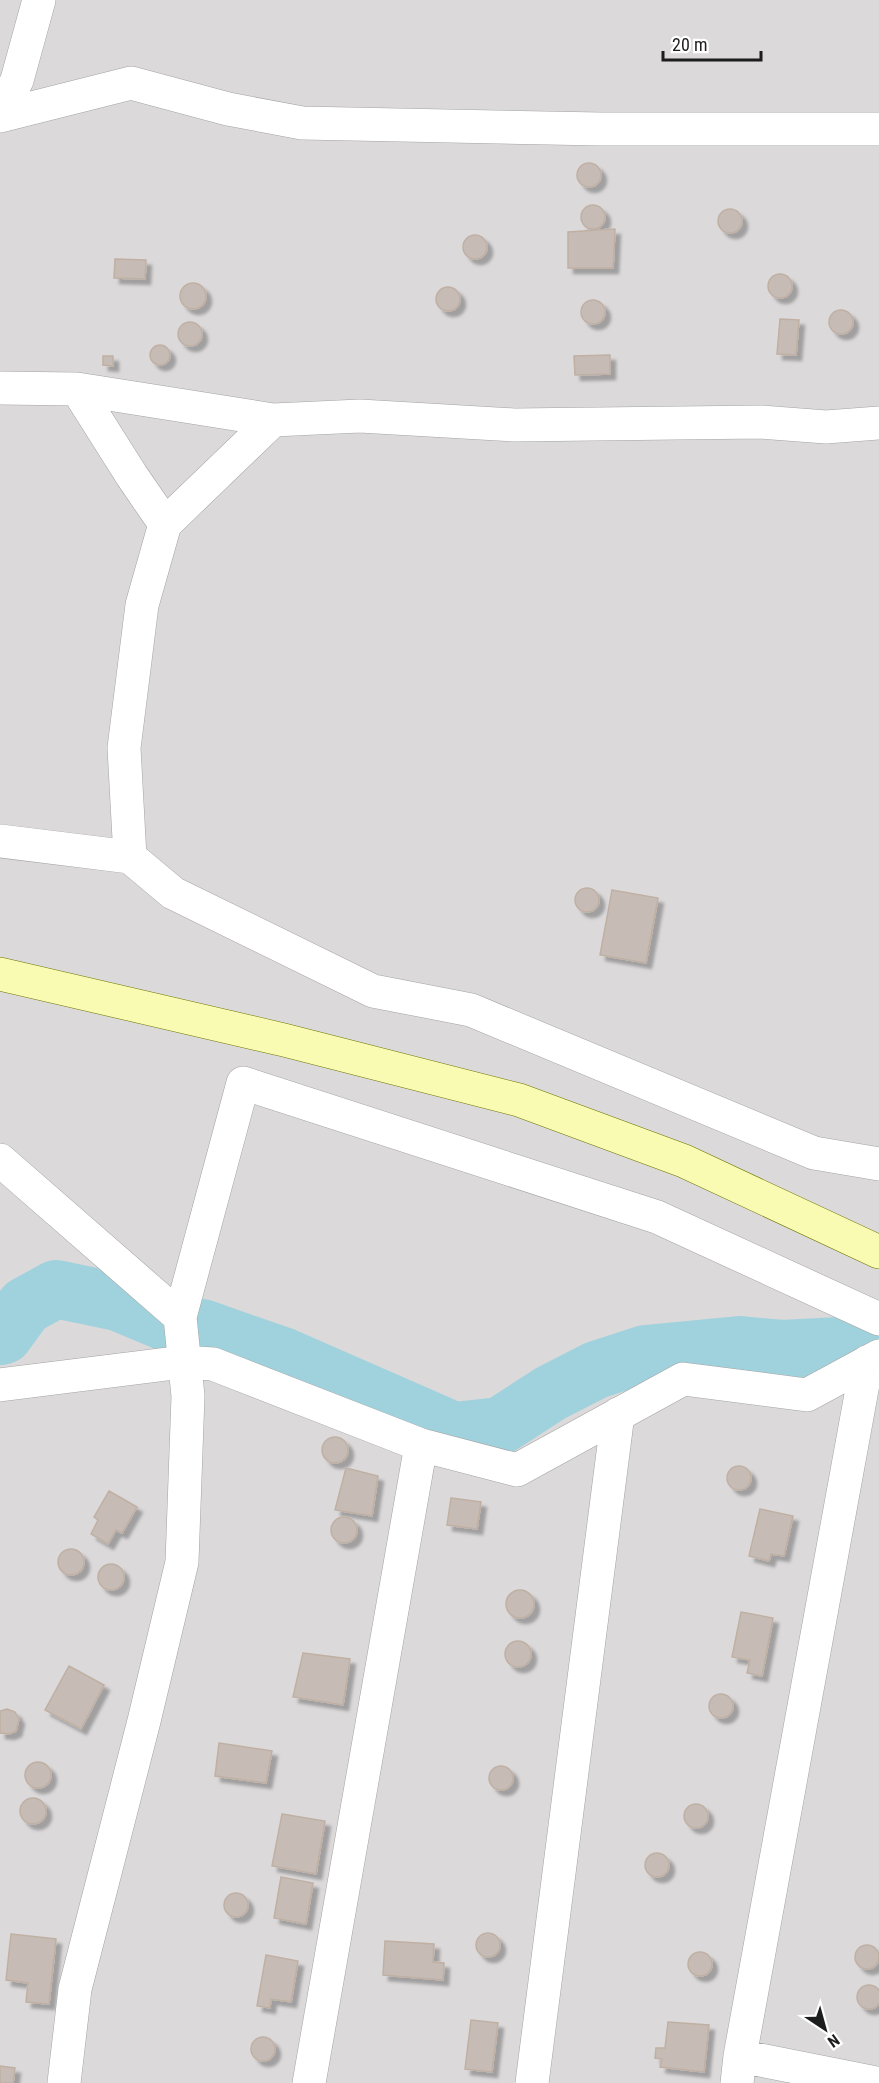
<svg xmlns="http://www.w3.org/2000/svg" width="879" height="2083" viewBox="0 0 879 2083" font-family="'Roboto Condensed',sans-serif">
	<style>
		.residential { fill: #dbd9d9 }
		.lines { fill: none; stroke-linecap: round; stroke-linejoin: round }
		.river { stroke: #a0d2de; stroke-width: 58 }
		.building { fill: #c6bcb5; stroke: #c0b0a4; stroke-width: 1.5; filter: url(#shadow) }
		.street-casing { stroke: #a4a4a4; stroke-width: 34 }
		.secondary-casing { stroke: #6d7601; stroke-width: 34 }
		.street { stroke: #fff; stroke-width: 33 }
		.secondary { stroke: #fafbb3; stroke-width: 33 }
	</style>
	<defs>
		<filter id="shadow"><feDropShadow dx="5.5" dy="5.5" stdDeviation="1.5" flood-color="#0004"/></filter>
	</defs>
	<rect width="100%" height="100%" fill="#eeeae2"/>
	<path class="residential" d="M0,0H879V2083H0Z"/>
	<g class="lines">
		<path class="river" d="M202,1328L285,1357L454,1431L500,1426L551,1393L596,1370L645,1354L739,1345L782,1349L859,1345
			M0,1336L4,1335L25,1306L56,1289L118,1302L168,1323"/>
	</g>
	<path class="building" d="M577 175a12 12 0 1 1 24 0a12 12 0 1 1-24 0Z
		M581 217a12 12 0 1 1 24 0a12 12 0 1 1-24 0Z
		M718 221a12 12 0 1 1 24 0a12 12 0 1 1-24 0Z
		M615,229L613,268H568V232Z
		M463 247a12 12 0 1 1 24 0a12 12 0 1 1-24 0Z
		M115,259L146,260L145,279L114,278Z
		M768 286a12 12 0 1 1 24 0a12 12 0 1 1-24 0Z
		M180 296a13 13 0 1 1 26 0a13 13 0 1 1-26 0Z
		M436 299a12 12 0 1 1 24 0a12 12 0 1 1-24 0Z
		M581 312a12 12 0 1 1 24 0a12 12 0 1 1-24 0Z
		M829 322a12 12 0 1 1 24 0a12 12 0 1 1-24 0Z
		M780,319L799,320L796,355L777,354Z
		M178 334a12 12 0 1 1 24 0a12 12 0 1 1-24 0Z
		M150 355a10 10 0 1 1 20 0a10 10 0 1 1-20 0Z
		M610,355V374L575,375L574,356Z
		M103,356H113V366L103,365Z
		M575 900a12 12 0 1 1 24 0a12 12 0 1 1-24 0Z
		M612,890L658,898L646,963L600,955Z
		M322 1450a13 13 0 1 1 26 0a13 13 0 1 1-26 0Z
		M727 1478a12 12 0 1 1 24 0a12 12 0 1 1-24 0Z
		M346,1468L378,1476L372,1516L335,1510Z
		M109,1491L137,1507L122,1533L116,1530L108,1544L91,1534L98,1520L94,1517Z
		M451,1498L481,1502L477,1529L447,1525Z
		M760,1509L793,1516L784,1556L771,1554L769,1561L749,1556Z
		M331 1530a13 13 0 1 1 26 0a13 13 0 1 1-26 0Z
		M58 1562a13 13 0 1 1 26 0a13 13 0 1 1-26 0Z
		M98 1577a13 13 0 1 1 26 0a13 13 0 1 1-26 0Z
		M506 1604a14 14 0 1 1 28 0a14 14 0 1 1-28 0Z
		M741,1612L773,1618L762,1676L747,1673L750,1660L732,1657Z
		M505 1654a13 13 0 1 1 26 0a13 13 0 1 1-26 0Z
		M303,1653L350,1659L343,1705L293,1697Z
		M69,1666L104,1685L81,1729L45,1710Z
		M709 1706a12 12 0 1 1 24 0a12 12 0 1 1-24 0Z
		M7,1709L15,1712L19,1719L16,1731L9,1734L0,1733V1711Z
		M219,1743L272,1751L266,1783L215,1776Z
		M25 1775a13 13 0 1 1 26 0a13 13 0 1 1-26 0Z
		M489 1778a12 12 0 1 1 24 0a12 12 0 1 1-24 0Z
		M20 1811a13 13 0 1 1 26 0a13 13 0 1 1-26 0Z
		M684 1816a12 12 0 1 1 24 0a12 12 0 1 1-24 0Z
		M282,1814L325,1821L316,1874L272,1866Z
		M645 1865a12 12 0 1 1 24 0a12 12 0 1 1-24 0Z
		M281,1877L313,1883L306,1924L274,1918Z
		M224 1905a12 12 0 1 1 24 0a12 12 0 1 1-24 0Z
		M476 1945a12 12 0 1 1 24 0a12 12 0 1 1-24 0Z
		M11,1934L56,1939L49,2004L26,2002L28,1983L6,1980Z
		M385,1941L434,1944L433,1962L444,1963L443,1980L383,1975Z
		M855 1957a12 12 0 1 1 24 0a12 12 0 1 1-24 0Z
		M688 1964a12 12 0 1 1 24 0a12 12 0 1 1-24 0Z
		M266,1955L298,1961L291,2002L271,1999L270,2008L257,2006Z
		M857 1997a12 12 0 1 1 24 0a12 12 0 1 1-24 0Z
		M471,2020L498,2023L492,2072L465,2069Z
		M668,2022L709,2025L704,2072L660,2067L662,2059L655,2058L656,2048H665Z
		M251 2049a12 12 0 1 1 24 0a12 12 0 1 1-24 0Z
		M0,2066L15,2068L13,2083H0Z"/>
	<g class="lines">
		<defs>
			<path id="street" d="M0,115L17,80L39,0
				M0,116L131,83L228,109L302,123L600,129H879
				M0,388L77,389L273,420L360,416L514,425L761,422L826,427L879,423
				M77,389L132,476L165,524L142,605L124,748L130,857
				M165,524L273,420
				M0,841L130,857L173,893L373,991L471,1010L814,1153L879,1164
				M0,1160L180,1317
				M0,1385L183,1362L213,1364L421,1445L517,1470L683,1379L807,1395L879,1356
				M740,2056L876,2083
				M64,2083L75,1989L144,1721L182,1562L188,1396L180,1317L243,1083L657,1217L879,1319
				M309,2083L421,1445
				M532,2083L618,1414
				M737,2083L740,2056L867,1362"/>
			<path id="secondary" d="M0,974L284,1040L519,1100L684,1161L879,1252"/>
		</defs>
		<use href="#street" class="street-casing"/>
		<use href="#secondary" class="secondary-casing"/>
		<use href="#street" class="street"/>
		<use href="#secondary" class="secondary"/>
	</g>
	<g transform="translate(825 2029) rotate(144)" stroke="#ffffff" stroke-width="4.5" paint-order="stroke">
	<path d="M0-4.5L10 22L0 15L-10 22Z" fill="#1d1d1d"/>
	<text y="-9" font-size="16" font-weight="bold" text-anchor="middle" fill="#1d1d1d">N</text>
	</g>
	<path d="M663 51v9h98v-9" fill="none" stroke="#1d1d1d" stroke-width="3"/>
	<text x="672" y="51" font-size="18" fill="#1d1d1d" stroke="#ffffff" stroke-width="4.5" paint-order="stroke">20 m</text>
</svg>
